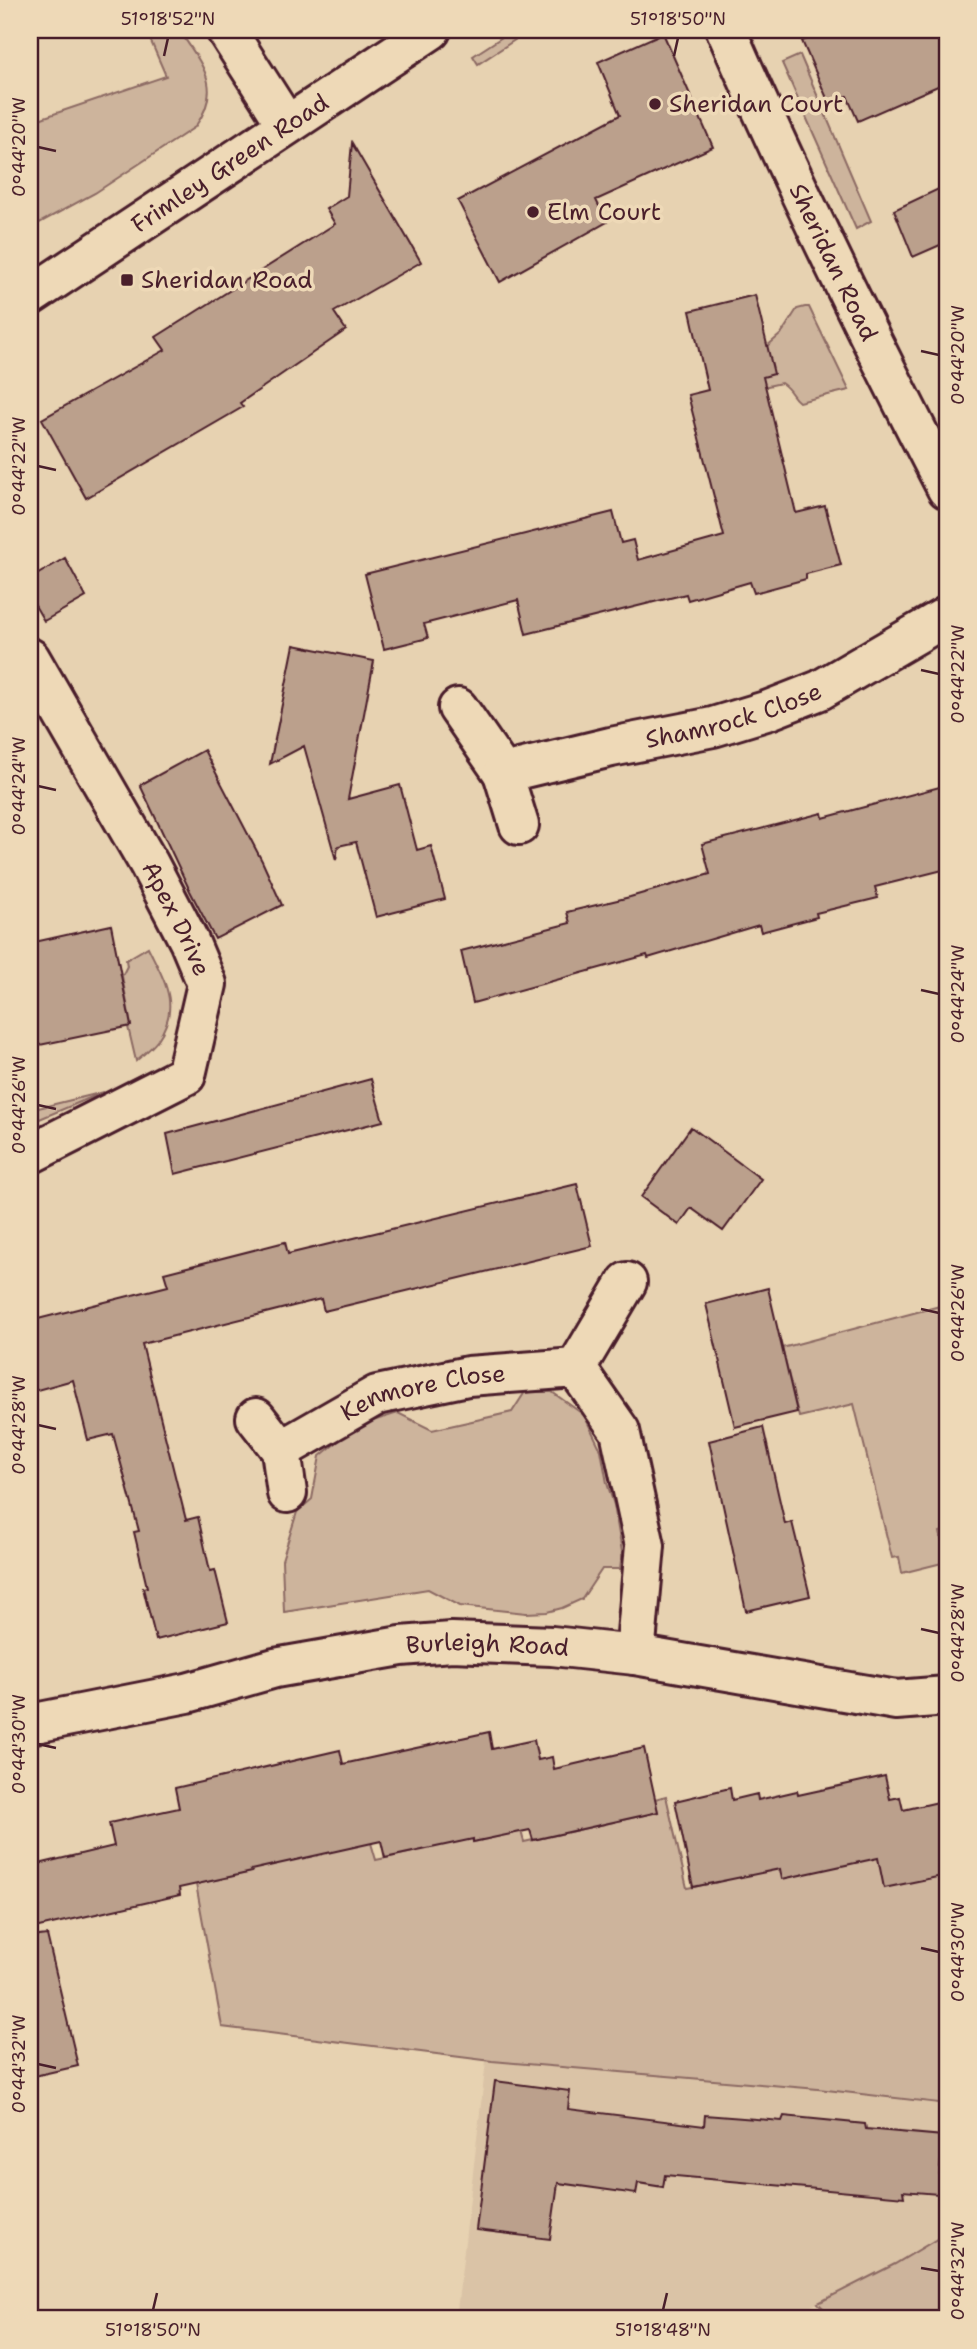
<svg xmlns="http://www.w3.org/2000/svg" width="977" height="2349" viewBox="0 0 977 2349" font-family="'Shantell Sans',sans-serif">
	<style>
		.built { fill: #dac3a6 }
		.green { fill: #cdb49c; stroke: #8c6a64; stroke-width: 2 }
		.building { fill: #bba08c; stroke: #4a1f2b; stroke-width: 2 }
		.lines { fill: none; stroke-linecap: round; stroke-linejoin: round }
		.minor-casing { stroke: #4a1f2b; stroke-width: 44 }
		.major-casing { stroke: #4a1f2b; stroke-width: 44 }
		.minor { stroke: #eed9b7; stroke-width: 38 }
		.major { stroke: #eed9b7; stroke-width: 38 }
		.ticks { fill: none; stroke: #4a1f2b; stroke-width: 2.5 }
		.poi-dot { fill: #4a1f2b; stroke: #eed9b7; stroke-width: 2.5 }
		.labels { text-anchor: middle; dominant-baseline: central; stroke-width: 7; stroke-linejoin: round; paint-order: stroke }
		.poi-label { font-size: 24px; fill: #4a1f2b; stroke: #eed9b7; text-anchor: start }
		.street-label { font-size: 24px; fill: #4a1f2b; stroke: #eed9b7 }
		.neatline { fill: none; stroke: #4a1f2b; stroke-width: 2.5 }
		.ticks-label { font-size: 18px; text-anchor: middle; fill: #4a1f2b }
	</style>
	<rect width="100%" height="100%" fill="#e7d2b1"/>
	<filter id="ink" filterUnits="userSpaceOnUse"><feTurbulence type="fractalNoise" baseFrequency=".0143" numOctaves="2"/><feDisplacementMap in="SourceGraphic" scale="14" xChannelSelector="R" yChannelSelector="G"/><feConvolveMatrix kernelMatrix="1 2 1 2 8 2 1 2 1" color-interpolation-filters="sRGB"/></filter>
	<g filter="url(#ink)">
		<path class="built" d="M486,2061L818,2089L947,2104V2234L924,2249L786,2319H456Z"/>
		<path class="green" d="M146,30H179C202,65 224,87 195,127L95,193L32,227L30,216V122L166,76Z
			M513,30H530L478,64L473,56Z
			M800,55L871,221L856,229L782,63Z
			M805,307H809L849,390L799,402C791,396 792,390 781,383L763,387L761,377L766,347L781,334L797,309Z
			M148,947C164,980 182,1006 157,1041C151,1049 143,1054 136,1061L128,1027L131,1025L122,976L127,966L126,960Z
			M104,1092L30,1123V1110Z
			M947,1304V1530L940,1532L946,1562L902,1573L899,1557L892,1558L854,1404L799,1417L782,1348Z
			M525,1392H552L584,1415L601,1450L607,1483L614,1505L622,1552L620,1569H602L582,1599L562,1608L547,1612L526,1613L460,1606L428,1589L284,1612L282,1560L297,1512L312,1499L320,1456L357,1426L398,1413L432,1430L512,1412Z
			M666,1796L687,1888L718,1882L716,1869L875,1842L945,1875L947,1881V2104L818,2089L492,2061L222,2027L196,1884L251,1872L245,1842L371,1843L376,1860L413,1852L409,1833L468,1819L474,1842L521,1831L524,1842L658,1812L655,1799Z
			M947,2233V2319H834L818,2303L895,2264Z"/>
		<path class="building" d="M829,30H947V82L858,121L847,96L829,103L802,41Z
			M663,33L713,147L596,200L607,222L500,282L458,201L620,115L598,62Z
			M352,143L421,262L334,312L346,330L240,403L243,407L86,498L42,419L165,350L156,337L335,224L326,209L347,196Z
			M947,185V242L913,257L894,210Z
			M755,295L774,374L763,377L796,513L825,506L841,565L806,574V579L754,593L750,582L688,600L686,594L526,634L518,600L424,624L428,638L384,649L365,574L613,512L621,543L633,540L638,560L724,536L688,395L708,390L690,311Z
			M65,558L86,597L44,621L30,597V579Z
			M294,645L374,661L348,799L400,785L417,850L431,846L445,899L376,917L356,842L338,846L336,860L304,746L270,764Z
			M204,750L262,861L282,905L215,939L190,891L140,785Z
			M947,785V869L875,887L878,898L816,913L817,917L761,932L759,925L648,958L647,955L473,1003L461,951L570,923L567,912L630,897L710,874L702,844L822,813L823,818Z
			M111,925L131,1026L30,1047V943Z
			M371,1079L383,1121L175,1174L167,1134Z
			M691,1127L761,1179L723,1231L691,1208L679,1225L641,1197Z
			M577,1184L592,1246L324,1311L321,1299L142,1344L186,1520L198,1517L210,1571L215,1570L228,1622L156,1640L143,1588L147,1587L134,1532L139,1531L113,1434L88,1440L73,1380L30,1392V1321L168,1286L164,1273L285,1242L288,1254Z
			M768,1288L797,1412L735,1427L706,1304Z
			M763,1427L785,1524L792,1522L810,1596L746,1611L709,1441Z
			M489,1732L492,1749L534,1740L538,1760L552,1757L554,1769L644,1748L658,1812L533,1840L530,1830L473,1842V1839L385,1858L381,1841L251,1870L252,1872L179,1888L180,1895L30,1929V1866L114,1846L109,1823L179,1808L175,1788L340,1750L343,1764Z
			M885,1776L890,1799L900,1797L903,1810L947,1800V1875L884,1888L878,1858L782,1879L780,1869L693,1887L675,1801L730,1788L732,1800L757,1794L758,1800L797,1791L798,1795Z
			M47,1935L78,2066L30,2077V1937Z
			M495,2081L570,2091L568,2109L704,2126L705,2115L782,2121L784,2116L865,2124L866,2129L943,2136L938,2194L903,2191L904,2197L665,2175L663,2187L638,2183L636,2194L558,2183L550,2239L476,2230Z"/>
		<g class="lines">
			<defs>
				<g id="minor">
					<path d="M226,30L286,124"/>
					<path id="s1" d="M726,30C794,186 869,338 947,489"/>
					<path id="s2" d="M30,658L149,864L189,941L207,984L186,1075L30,1154"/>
					<path d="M458,708L503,773"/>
					<path id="s3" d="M519,825L503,773L611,747L713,727L769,710L820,690L947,616"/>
					<path d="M576,1368L627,1282"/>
					<path d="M256,1418L281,1450L287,1493"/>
					<path id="s4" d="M281,1450L377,1395L468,1376L576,1368L620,1431L645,1546L635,1655"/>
					<path id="s5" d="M30,1724L187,1693L275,1668L401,1646L452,1642L552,1646L635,1655L896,1700L947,1696"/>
				</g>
				<g id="major">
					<path id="s6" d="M30,296L431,30"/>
				</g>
			</defs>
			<use href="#minor" class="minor-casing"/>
			<use href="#major" class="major-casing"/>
			<use href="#minor" class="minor"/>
			<use href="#major" class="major"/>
		</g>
	</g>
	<path class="ticks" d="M164,56L168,38M674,56L678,38M38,147L56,151M921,351L939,355M38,466L56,470M921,670L939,674M38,786L56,790M921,990L939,994M38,1105L56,1109M921,1309L939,1313M38,1425L56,1429M921,1629L939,1633M38,1744L56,1748M921,1948L939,1952M38,2064L56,2068M921,2268L939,2271M153,2310L157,2293M663,2310L667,2293"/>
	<g class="poi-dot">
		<circle cx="655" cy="104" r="7"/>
		<circle cx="533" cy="212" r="7"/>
		<rect x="120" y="273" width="14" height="14" rx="3.5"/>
	</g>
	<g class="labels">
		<g class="poi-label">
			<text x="669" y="104">Sheridan Court</text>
			<text x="547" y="212">Elm Court</text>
			<text x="141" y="280">Sheridan Road</text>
		</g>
		<g class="street-label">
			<text stroke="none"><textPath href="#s6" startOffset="240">Frimley Green Road</textPath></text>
			<text stroke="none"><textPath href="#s1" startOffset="256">Sheridan Road</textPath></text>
			<text stroke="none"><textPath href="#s3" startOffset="292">Shamrock Close</textPath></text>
			<text stroke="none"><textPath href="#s2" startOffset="299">Apex Drive</textPath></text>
			<text stroke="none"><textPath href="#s4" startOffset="156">Kenmore Close</textPath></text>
			<text stroke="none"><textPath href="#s5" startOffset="466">Burleigh Road</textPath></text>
		</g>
	</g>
	<rect width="977" height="2349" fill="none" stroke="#eed9b7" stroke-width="77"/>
	<rect x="38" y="38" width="901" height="2272" class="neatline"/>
	<g class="ticks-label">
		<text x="168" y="25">51°18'52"N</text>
		<text x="678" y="25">51°18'50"N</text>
		<text transform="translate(19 147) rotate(-90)" y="6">0°44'20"W</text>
		<text transform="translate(958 355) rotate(-90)" y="6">0°44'20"W</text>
		<text transform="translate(19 466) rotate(-90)" y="6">0°44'22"W</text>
		<text transform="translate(958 674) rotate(-90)" y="6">0°44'22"W</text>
		<text transform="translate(19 786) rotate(-90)" y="6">0°44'24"W</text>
		<text transform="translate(958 994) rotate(-90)" y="6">0°44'24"W</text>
		<text transform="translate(19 1105) rotate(-90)" y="6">0°44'26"W</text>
		<text transform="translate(958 1313) rotate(-90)" y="6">0°44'26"W</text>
		<text transform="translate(19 1425) rotate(-90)" y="6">0°44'28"W</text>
		<text transform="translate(958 1633) rotate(-90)" y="6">0°44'28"W</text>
		<text transform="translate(19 1744) rotate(-90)" y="6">0°44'30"W</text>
		<text transform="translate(958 1952) rotate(-90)" y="6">0°44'30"W</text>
		<text transform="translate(19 2064) rotate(-90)" y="6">0°44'32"W</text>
		<text transform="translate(958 2271) rotate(-90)" y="6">0°44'32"W</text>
		<text x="153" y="2336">51°18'50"N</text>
		<text x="663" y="2336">51°18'48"N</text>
	</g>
</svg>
